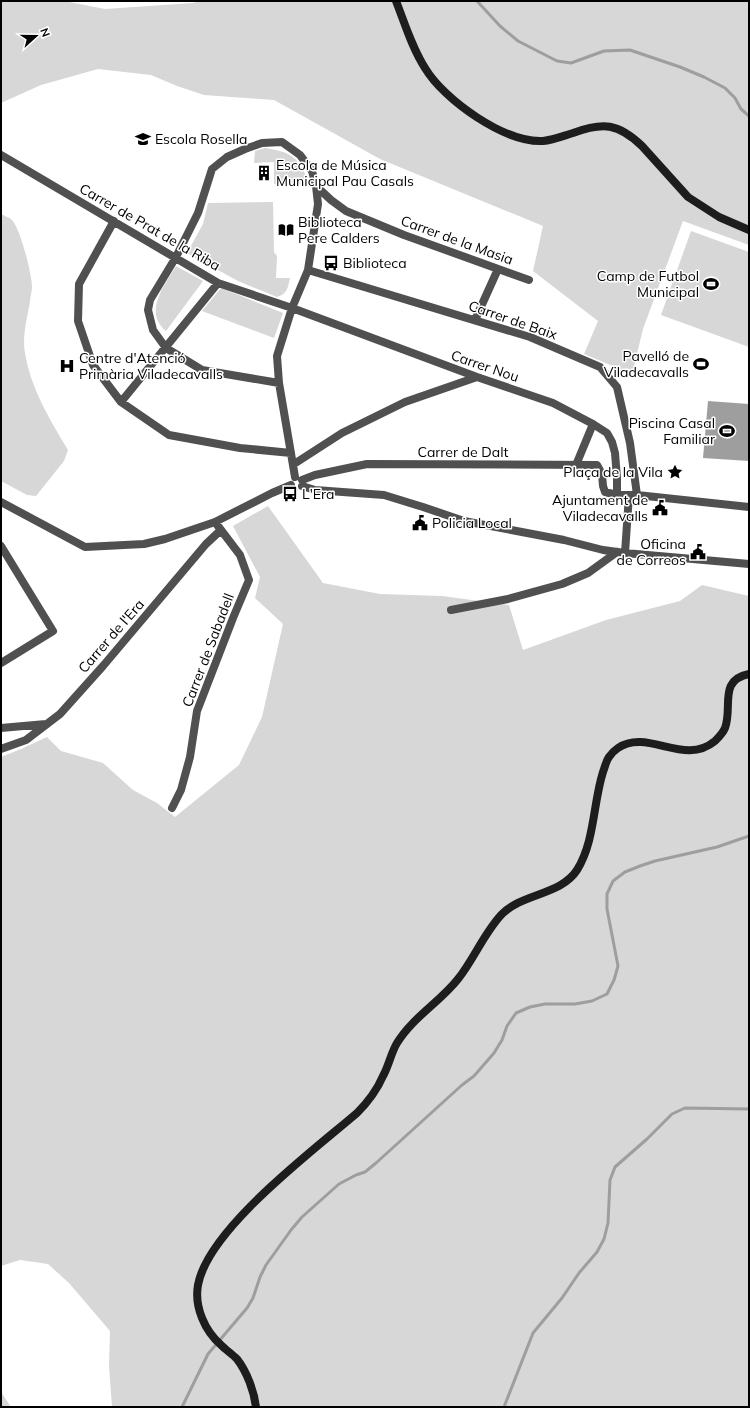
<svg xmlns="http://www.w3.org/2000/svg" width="750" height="1408" viewBox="0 0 750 1408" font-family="Mulish,sans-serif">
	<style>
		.green { fill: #d7d7d7 }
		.water { fill: #9e9e9e }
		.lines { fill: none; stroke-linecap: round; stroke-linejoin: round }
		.stream { stroke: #9e9e9e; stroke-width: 3 }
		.street { stroke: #505050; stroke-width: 8 }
		.secondary { stroke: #1d1d1d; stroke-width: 8 }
		.labels { text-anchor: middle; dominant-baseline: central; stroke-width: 3; stroke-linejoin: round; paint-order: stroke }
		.poi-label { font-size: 14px; fill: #000; stroke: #fff; text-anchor: start }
		.street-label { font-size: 14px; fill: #000; stroke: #fff }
	</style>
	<rect width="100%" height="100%" fill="#fff"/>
	<path class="green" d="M1,1H64L105,9L193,3L199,1H749V245L683,221L643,329L632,374L584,354L598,321L533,271L543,226L380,159L274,100L204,95L177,86L151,75L98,69L41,85L1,103Z
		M265,148C293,152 300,159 309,184H274V162L254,163L255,151Z
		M273,202L274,252L277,256L276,278H290C288,288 287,294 277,297L238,281L187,253L203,224L208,203Z
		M1,214C4,216 9,217 12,220C20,228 32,274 32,287C32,291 30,297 30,302C27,318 22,337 25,353C31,389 50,420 68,450L64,461L36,496L27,495L1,481Z
		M691,231L749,252V347L661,315Z
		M176,266L203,281L166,331C143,312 164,286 176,266Z
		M221,288L283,313L274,338L202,311Z
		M268,506L323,583L380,594L442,596L509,605L523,650L606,620L680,601L702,585L749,596V1407H112L109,1366L110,1331L69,1283L48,1264L20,1260L1,1266V757L21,749L47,737L61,751L103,763L133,790L157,803L175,817L239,765L262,717L283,624L255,598L260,577L233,526Z
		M1,1392L11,1407H1Z"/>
	<path class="water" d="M708,401L749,404V461L703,458Z"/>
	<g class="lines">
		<path class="stream" d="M477,1L500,26L518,41L557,61L571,63L604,51L630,50L680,67L704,77L725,88L735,98L741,109L749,116
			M182,1407L208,1354L247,1308L253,1298L260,1277L266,1265L291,1230L302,1217L339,1184L356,1175L365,1172L376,1163L462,1085L474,1076L494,1053L502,1040L507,1026L516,1013L530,1007L545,1004H575L592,1001L607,994L614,980L618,966L607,909V894L613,881L625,872L640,866L655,861L717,847L749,836
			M504,1407L533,1333L562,1298L579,1273L597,1252L604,1239L608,1223L610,1180L615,1167L647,1139L672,1114L685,1108L749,1109"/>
		<path class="street" d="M1,155L218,283L292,308L477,377L553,403L593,424L607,433L612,442L615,453L617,478V495
			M316,186L331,200L346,211L404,235L529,280
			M114,221L79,284L78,321L93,365L121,402L169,435L240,448L291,453
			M308,270L530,337L600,367L617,387L630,443L637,495
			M475,320L498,269
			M279,383L202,370L166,348L153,330L148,310L150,300L176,257L198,213L212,169L227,157L245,149L262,143L282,142L300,155L312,171L316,186L318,204L308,270L292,308L277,356L279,383L295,477
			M121,402L218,283
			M294,464L342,433L405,402L477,377
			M576,465L593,424
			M302,480L315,475L367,464L597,465L602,474L603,486L605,492L617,495H637L749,507
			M302,486L315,490L384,495L423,507L464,521L564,540L603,550L625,553L749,564
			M1,502L85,547L144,544L165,539L215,522L272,493L291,485
			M1,546L53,631L1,663
			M625,553L629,495
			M451,610L508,599L562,584L588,573L617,552
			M1,728L46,724
			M1,749L26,740L60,714L103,666L206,544L221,530L215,522
			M172,808L181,790L190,757L197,711L233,618L249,580L240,555L221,530"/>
		<path class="secondary" d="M396,1C405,24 412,48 425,68C444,100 505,143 543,141C553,140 563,136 573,133C603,122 618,123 642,146L688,197L719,217L749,230
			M256,1407C254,1391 247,1372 237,1359C232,1354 226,1350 221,1345C213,1338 206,1328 202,1318C198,1308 196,1296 198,1285C208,1229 314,1150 357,1113C368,1102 377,1090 383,1076C389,1065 391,1053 397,1043C413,1017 440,1002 458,979C474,959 484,933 502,914C523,893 561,895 577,870C595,841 593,803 603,772C605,767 606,761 609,757C611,754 615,750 618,748C648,728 684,767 715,741C719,737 723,733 725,728C733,707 718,680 749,674"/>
	</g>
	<defs>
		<symbol id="school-bare" viewBox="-9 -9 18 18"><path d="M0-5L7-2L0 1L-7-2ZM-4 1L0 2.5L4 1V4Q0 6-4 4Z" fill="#000" stroke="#fff" stroke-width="2.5" paint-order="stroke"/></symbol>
		<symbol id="building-bare" viewBox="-9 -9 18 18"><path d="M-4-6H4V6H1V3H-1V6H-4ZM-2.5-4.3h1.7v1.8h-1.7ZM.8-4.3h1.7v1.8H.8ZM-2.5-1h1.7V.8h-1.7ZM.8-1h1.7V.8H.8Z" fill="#000" stroke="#fff" stroke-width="2.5" paint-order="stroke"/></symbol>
		<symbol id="library-bare" viewBox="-9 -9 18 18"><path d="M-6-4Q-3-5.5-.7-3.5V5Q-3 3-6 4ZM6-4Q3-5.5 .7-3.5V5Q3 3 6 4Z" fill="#000" stroke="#fff" stroke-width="2.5" paint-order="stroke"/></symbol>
		<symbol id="bus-bare" viewBox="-9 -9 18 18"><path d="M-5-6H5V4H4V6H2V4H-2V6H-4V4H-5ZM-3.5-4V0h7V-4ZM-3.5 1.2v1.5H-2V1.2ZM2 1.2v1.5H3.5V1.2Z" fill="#000" stroke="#fff" stroke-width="2.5" paint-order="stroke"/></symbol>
		<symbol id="stadium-bare" viewBox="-9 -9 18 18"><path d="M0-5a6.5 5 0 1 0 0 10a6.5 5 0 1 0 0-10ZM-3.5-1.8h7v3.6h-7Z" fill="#000" stroke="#fff" stroke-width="2.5" paint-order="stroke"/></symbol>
		<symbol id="hospital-bare" viewBox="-9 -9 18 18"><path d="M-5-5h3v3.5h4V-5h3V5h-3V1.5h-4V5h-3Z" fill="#000" stroke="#fff" stroke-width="2.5" paint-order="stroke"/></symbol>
		<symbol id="sight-bare" viewBox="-9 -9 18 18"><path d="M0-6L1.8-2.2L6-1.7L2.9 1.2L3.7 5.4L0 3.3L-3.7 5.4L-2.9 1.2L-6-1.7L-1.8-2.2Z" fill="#000" stroke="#fff" stroke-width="2.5" paint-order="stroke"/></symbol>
		<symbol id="civic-bare" viewBox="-9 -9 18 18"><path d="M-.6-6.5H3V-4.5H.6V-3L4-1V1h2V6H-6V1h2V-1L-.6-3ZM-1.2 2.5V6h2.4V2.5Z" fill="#000" stroke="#fff" stroke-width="2.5" paint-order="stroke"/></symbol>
	</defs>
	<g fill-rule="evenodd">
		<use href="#school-bare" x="132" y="128" width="22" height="22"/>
		<use href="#building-bare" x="253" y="162" width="22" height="22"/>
		<use href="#library-bare" x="275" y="219" width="22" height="22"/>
		<use href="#bus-bare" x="320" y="252" width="22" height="22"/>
		<use href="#stadium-bare" x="700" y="273" width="22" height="22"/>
		<use href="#stadium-bare" x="690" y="353" width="22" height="22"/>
		<use href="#hospital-bare" x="56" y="355" width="22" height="22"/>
		<use href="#stadium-bare" x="716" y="420" width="22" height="22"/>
		<use href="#sight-bare" x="664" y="461" width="22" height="22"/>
		<use href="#bus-bare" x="279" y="483" width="22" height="22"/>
		<use href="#civic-bare" x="649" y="497" width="22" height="22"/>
		<use href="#civic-bare" x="409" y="512" width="22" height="22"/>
		<use href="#civic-bare" x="687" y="541" width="22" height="22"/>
	</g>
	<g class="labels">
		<g class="poi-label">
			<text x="155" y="139">Escola Rosella</text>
			<text x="276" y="165">Escola de Música<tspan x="276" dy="16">Municipal Pau Casals</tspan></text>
			<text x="298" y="222">Biblioteca<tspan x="298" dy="16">Pere Calders</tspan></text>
			<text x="343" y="263">Biblioteca</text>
			<text x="699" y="276" text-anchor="end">Camp de Futbol<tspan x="699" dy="16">Municipal</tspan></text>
			<text x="689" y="356" text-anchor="end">Pavelló de<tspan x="689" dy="16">Viladecavalls</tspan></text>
			<text x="79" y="358">Centre d'Atenció<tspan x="79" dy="16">Primària Viladecavalls</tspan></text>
			<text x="715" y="423" text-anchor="end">Piscina Casal<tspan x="715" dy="16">Familiar</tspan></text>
			<text x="663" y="472" text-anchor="end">Plaça de la Vila</text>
			<text x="302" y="494">L'Era</text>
			<text x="648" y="500" text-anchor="end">Ajuntament de<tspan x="648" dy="16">Viladecavalls</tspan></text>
			<text x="432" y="523">Policia Local</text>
			<text x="686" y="544" text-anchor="end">Oficina<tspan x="686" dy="16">de Correos</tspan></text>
		</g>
		<g class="street-label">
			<text transform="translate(150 227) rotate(30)">Carrer de Prat de la Riba</text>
			<text transform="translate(457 240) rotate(20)">Carrer de la Masia</text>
			<text transform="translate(513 320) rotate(19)">Carrer de Baix</text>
			<text transform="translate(485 366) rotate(19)">Carrer Nou</text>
			<text x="463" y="452">Carrer de Dalt</text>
			<text transform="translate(111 636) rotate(-49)">Carrer de l'Era</text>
			<text transform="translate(208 650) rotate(-69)">Carrer de Sabadell</text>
		</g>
	</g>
	<rect width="750" height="1408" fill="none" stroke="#000000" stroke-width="4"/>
	<g transform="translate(36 36) rotate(69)" stroke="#ffffff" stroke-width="3" paint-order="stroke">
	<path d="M0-3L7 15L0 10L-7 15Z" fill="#000000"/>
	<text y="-6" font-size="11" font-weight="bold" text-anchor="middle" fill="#000000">N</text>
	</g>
</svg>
